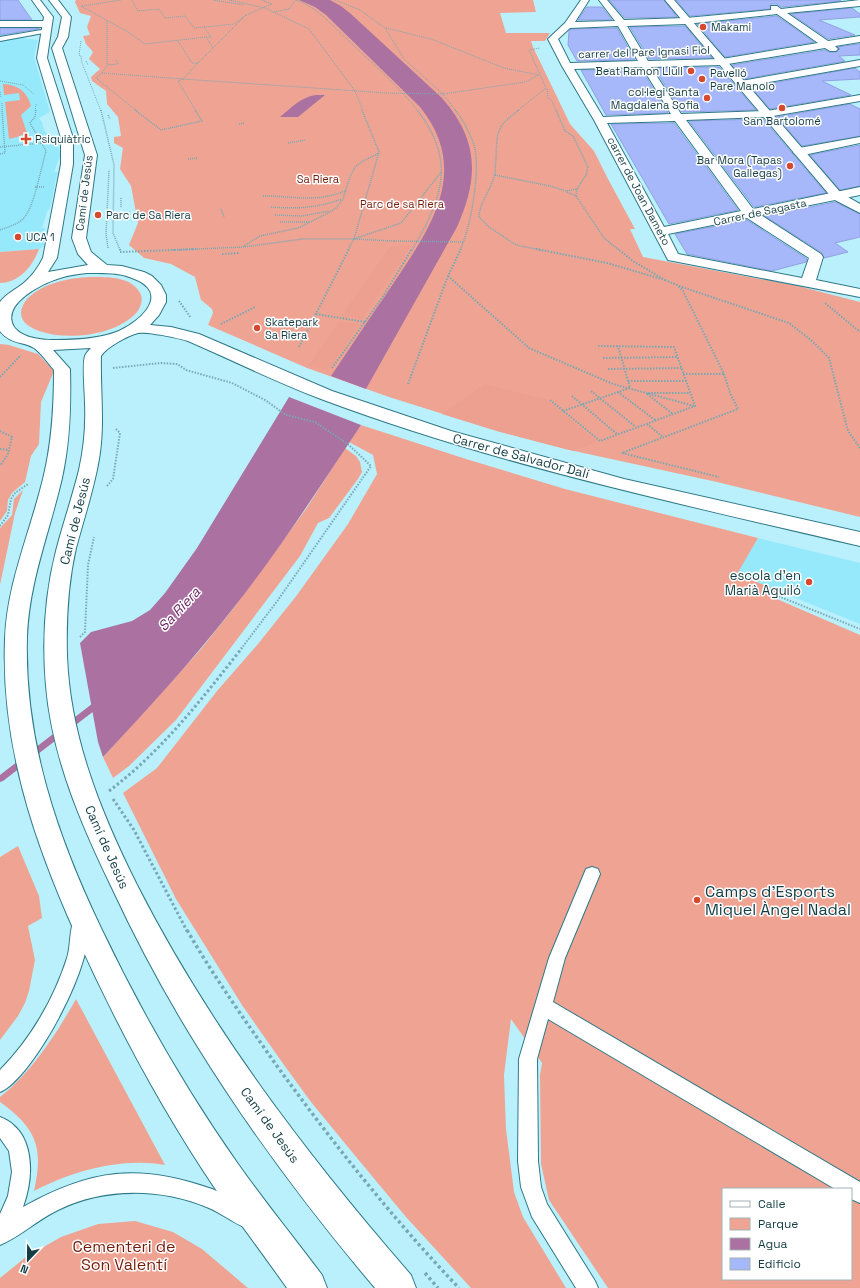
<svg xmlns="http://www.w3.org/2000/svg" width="860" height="1288" viewBox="0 0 860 1288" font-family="'Space Grotesk',sans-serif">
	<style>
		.built { fill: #96e9fb }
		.green { fill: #efa493; fill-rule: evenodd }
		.forest { fill: #eda08f }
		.water { fill: #ab72a1 }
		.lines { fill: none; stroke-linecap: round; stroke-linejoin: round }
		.stream { fill: #ab72a1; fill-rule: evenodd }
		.building { fill: #a7b8fa; stroke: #91a1e1 }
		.lane-casing { stroke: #2e7988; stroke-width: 2 }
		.street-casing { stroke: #2e7988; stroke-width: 2 }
		.secondary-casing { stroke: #2e7988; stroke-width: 2 }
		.path-far4 { stroke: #77a8b3; stroke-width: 1; stroke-dasharray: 1 1; stroke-linecap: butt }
		.path-far3 { stroke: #77a8b3; stroke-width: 1.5; stroke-dasharray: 1 1; stroke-linecap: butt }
		.path-far2 { stroke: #77a8b3; stroke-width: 2; stroke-dasharray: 1.5 1.5; stroke-linecap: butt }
		.path-far1 { stroke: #77a8b3; stroke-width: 3; stroke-dasharray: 2.5 2.5; stroke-linecap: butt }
		.path { stroke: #77a8b3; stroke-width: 3.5; stroke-dasharray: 3 3; stroke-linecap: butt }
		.lane { fill: #fff; fill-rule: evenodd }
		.street { fill: #fff; fill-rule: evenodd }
		.secondary { fill: #fff; fill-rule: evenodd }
		.path-bridge-far1 { stroke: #77a8b3; stroke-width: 1; stroke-dasharray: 1 1; stroke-linecap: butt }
		.path-bridge { stroke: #77a8b3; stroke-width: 1.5; stroke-dasharray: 1 1; stroke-linecap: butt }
		.poi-dot { fill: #d54a2f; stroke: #fff; stroke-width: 1.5 }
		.labels { text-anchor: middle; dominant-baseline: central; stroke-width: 3; stroke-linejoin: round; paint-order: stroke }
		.far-poi-label { font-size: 11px; fill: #133d45; stroke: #fff; text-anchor: start }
		.far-street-label { font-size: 11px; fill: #133d45; stroke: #fff }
		.far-park-label { font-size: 11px; fill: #741b09; stroke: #fff }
		.street-label { font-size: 13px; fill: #133d45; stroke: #fff }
		.poi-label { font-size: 13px; fill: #133d45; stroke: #fff; text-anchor: end }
		.water-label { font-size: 14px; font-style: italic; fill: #6d2764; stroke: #fff }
		.near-poi-label { font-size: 16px; fill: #133d45; stroke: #fff; text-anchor: start }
		.near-park-label { font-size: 16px; fill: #741b09; stroke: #fff }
	</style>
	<rect width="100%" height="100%" fill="#baf0fc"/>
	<path class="built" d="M0,27L22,28V30L18,33L24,38L38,40L34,57L50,112L39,118L42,122L44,130L59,148L61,154L54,172H58L55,183L52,200L50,208L47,212L42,228H45L44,246L39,249L0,252Z
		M758,538L860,563V624L736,574Z"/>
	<path class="green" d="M76,0H534H533L536,12L500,13L506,33H550L545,41H531L533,47L570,124L594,151L607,177L635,229H630L643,257L798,286L860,302V517L717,482L565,449L497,431L389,397L307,368L208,325L213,313L212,309L201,300L195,277L171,264L144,258L129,245L138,223L131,186L120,169L123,148L114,143V137L121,136L118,117L107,104L106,91L92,81L91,77L100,69L89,59L93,52L86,44L83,36L90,35L87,27L91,16L80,13L75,2Z
		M39,249C33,266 19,283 0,283V252Z
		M90,277C105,277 128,276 138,290C144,297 142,305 137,312C116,336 67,341 39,331C31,328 21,323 21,313C21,308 24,303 27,299C43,283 68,278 90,277Z
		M0,344L9,345L38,354L54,371L41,402L39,444L31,456L25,482L12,493L8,500L7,511L0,521Z
		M361,425L466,459L565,489L758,538L737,574L779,591L777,599L860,635V1288H608L549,1200L541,1164L540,1075L542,1063L511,1019L504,1075L506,1129L514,1192L523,1217L566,1288H471L406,1217L357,1158L311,1102L284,1065L242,1005L176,899L123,793L157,768L217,691L258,644L297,595L348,524L377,474L373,455L349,442ZM723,1189H851V1279H723Z
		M345,448L356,456L360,462L362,472L358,479L329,518L318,523L300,556L176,720L129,766L113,778L103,757L201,649L232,610L306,509Z
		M23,490L15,513L0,585V528L12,515L14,499Z
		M18,846L39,896L42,918L28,926L35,960L29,991L25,1003L18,1016L0,1040V857Z
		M76,999L165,1165C122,1157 72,1171 34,1191C44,1147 36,1128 0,1102V1097C31,1073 57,1033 76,999Z
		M135,1221L173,1232L202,1249L248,1288H0V1278L26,1257L61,1237L98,1224Z"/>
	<path class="forest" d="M3,84C18,85 27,91 31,106L21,115L27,133L17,137L9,139L5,102L20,100L19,93L4,95Z
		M391,246H411L362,319L341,316Z
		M339,321L360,324L328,370L308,366Z
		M484,384L546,399L597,442L574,451L497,431L442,414Z"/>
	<path class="water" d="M299,0H330L341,6L351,14L442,98C479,140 479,178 457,227L366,389L331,376C350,348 368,320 387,293C426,234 474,174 420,107L326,15L315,7Z
		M316,95H325L298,117H280C292,107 301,97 316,95Z
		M289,397L361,425C319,488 278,552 231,611C191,662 147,710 103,757L98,742L80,643L91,632L132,621L150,610L165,593L197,548Z"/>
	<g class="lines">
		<path class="stream" d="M100,699L103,700L104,702L103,704L3,781L0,782V775L97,700Z"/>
	</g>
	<path class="building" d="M0,0H18L32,20H0Z
		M609,0H664L677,17L625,18Z
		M676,0H840L841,1L781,7L777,4H771L770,9L690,16Z
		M587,7H602L612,20H578Z
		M852,8L860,14V17L819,20L855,35L828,39L791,14Z
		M777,16L814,42L725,57L697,24Z
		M685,26L712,58L649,59L630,27Z
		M0,28H39V29L0,35Z
		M617,28L635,60L577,61L568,45L569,31L571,29Z
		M858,44H860V55L839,56L845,61L744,79L732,65L825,50L830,52H836L840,49L838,47Z
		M719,67L756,110L682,112L654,68Z
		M855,68L860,72V79L822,81L851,95L770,109L751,87Z
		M641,69L668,113L606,115L581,70Z
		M850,104L860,109V136L802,146L777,117Z
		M763,119L792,153L826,193L754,207L689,121Z
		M674,123L738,210L669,224L611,124Z
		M860,145V186L840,190L810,155Z
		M835,202L860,214V237L835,243L848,252L824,258L822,253L765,216Z
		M747,220L807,259L806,262L772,271L687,254L675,234Z"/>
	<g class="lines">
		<defs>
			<path id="lane" d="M47,29L50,31L49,32L0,41V37Z
				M592,867L598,869L600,874L565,958L553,1002L860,1182V1203L851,1199V1189H835L548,1019L537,1059L538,1161L541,1187L547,1204L595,1281L598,1288H576L532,1217L521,1187L518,1161L519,1059L549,958L586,869Z
				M80,917L86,920C101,953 33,1079 0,1092V1070C30,1040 54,999 67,958C71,946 69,931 74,920Z
				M0,1117C36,1131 34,1177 23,1207C91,1169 139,1163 212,1189C225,1194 249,1205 254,1217L251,1224L244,1227C232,1222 221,1213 209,1208C161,1188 105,1187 58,1210C37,1220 20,1237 0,1245V1214L8,1196L12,1172L9,1151L0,1138Z"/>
			<path id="street" d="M581,0H589L575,22L615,21L599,0H607L624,20L686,18L771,10V6H777L781,9L860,0V6L787,13L828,41L860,36V42L835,46L838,49L836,51H830L825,48L722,65L651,67L681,114L767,111L860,95V101L767,117L686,120L753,209L860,187V195L761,215L821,254L823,257L816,280L860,289V297L668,260L594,120L562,66L548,39L565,23ZM777,14L818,43L722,59L648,61L627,26L686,24ZM618,26L638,61L570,63L558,39L570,28ZM642,67L671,114L603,117L574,69ZM675,121L741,211L664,227L607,123ZM747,218L809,258L802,278L678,254L668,234Z
				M0,21H46L51,24L46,27H0Z
				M860,60V66L741,87L736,84L741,81Z
				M860,137V143L799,156L795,154L793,152L795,150L799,148Z"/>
			<path id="secondary" d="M32,0H40L53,17L47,58L73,138V164L57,258L48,272L88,265L78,254L72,238L85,155L52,48L58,37L62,17L49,0H58L71,17L68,37L62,48L97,155L86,238L91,252L107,265L122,266L144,272L152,276L161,285L166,295V302L159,315L150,325L171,327L199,334L332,391L451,431L624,479L860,532V546C680,504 494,464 321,399C276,382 232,360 188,341C178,338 147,331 138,333C127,336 107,347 101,356C100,390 105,424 99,459C94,489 84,518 76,548C68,583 66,620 67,656C70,737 101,813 137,885C210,1028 306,1154 411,1275L416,1288H375C310,1211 249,1130 196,1044C165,994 137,942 112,888C81,824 52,757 46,686C42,641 45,594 56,551C63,524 72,498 79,470C84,448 86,426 85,403C85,392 82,365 85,356C86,353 89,350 91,348L53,350L70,369C71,406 70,442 62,478C50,531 29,581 27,637C24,740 57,836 101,928C140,1010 186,1090 238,1164C265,1202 294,1238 322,1275L327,1288H287C263,1254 238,1221 214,1187C161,1108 116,1024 77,937C34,842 1,745 5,639C7,583 30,533 43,479C52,443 54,407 54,370C48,363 41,353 34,348C23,341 11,345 0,331V302C7,293 17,289 25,282C32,276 39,266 43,258L61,164V138L37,58L44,17ZM87,273C102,273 118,272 132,278C171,292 143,320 119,331C99,339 77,340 56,340C43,340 23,339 14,327C0,304 43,283 60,278C69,275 78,274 87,273Z
				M665,0H674L841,193L860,204V213L833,199Z"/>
		</defs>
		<use href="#lane" class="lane-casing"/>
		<use href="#street" class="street-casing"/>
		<use href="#secondary" class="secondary-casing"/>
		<path class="path-far4" d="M213,0L244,5
			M229,0L265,8L309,29L355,91L363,111
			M296,0C319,8 333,27 351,43C374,65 398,86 418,111
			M335,0L360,10L385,28L404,59L443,94L456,111
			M81,6L128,32L145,44L206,37L213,48L246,15L234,24L194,28L185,16L165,18L159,9L138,11L132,0
			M82,6L121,0
			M274,12L289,9
			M246,15L272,4L262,0
			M107,21V65
			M204,27L211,37H206
			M386,28L431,39L504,68L539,75
			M81,41L79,55L81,56L82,63L101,111
			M178,41L192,63H198L213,48
			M116,60L118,64L107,65L102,73L96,78L137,111
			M86,61L88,65
			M102,73L183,79L198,63
			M0,81L23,85L34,94
			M547,89L548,98L552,101L556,111
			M0,92L1,98
			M443,94L525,82L539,75
			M2,103V111
			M35,111L36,104
			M196,111L178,81L183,79L386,93
			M517,111L546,88L529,50L540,48"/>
		<path class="path-far3" d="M101,110L114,165L113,233L120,250
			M135,110L161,130L202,121L195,110
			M455,110C463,119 470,134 474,145C481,168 471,228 460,250
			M519,110C496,127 497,131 496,159C495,165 496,172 494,177C490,192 480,201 479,217L489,227L516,245L541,250
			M108,115L110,119
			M239,124L244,123
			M288,143L306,140
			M0,147L42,143
			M0,154L5,153L2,110
			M188,159L198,158
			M495,175L550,186L566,191L577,189L586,175L588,167L573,136L565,131L556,110
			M35,187H45
			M567,192L576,196L577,189
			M263,196C294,196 315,203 345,191
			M576,196L604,238L619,250
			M121,198V207
			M271,207C296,209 318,208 342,199
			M221,209L224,217
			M275,215L302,216L329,211
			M280,222H310
			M0,230C8,227 16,225 23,219C34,208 41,168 46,151L30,123L35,117L36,110
			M394,241L354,239L401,223L442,171
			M244,246L260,236L298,228L330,212L336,208L343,199L350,177L355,167L363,161L379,153
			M108,248L106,234L109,170
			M173,250L244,247L302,239H354L379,152L362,110
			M348,250L354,239
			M412,250C442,199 457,161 417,110"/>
		<path class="path-far2" d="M120,249L121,252
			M536,249L607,263L665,280L633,261L618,249
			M120,252L198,249
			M222,254L239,253
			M448,276L529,348L613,384L694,406
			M665,280L677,285L683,291L724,374L730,393L738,409L622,453L719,477
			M679,286L789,323L812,341L829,358L848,431L860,448
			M179,301L191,318
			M825,303L860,332
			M316,314L365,322
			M221,324L255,307
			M299,347L349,249
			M603,358L678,357
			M113,368L161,363L177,364L186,370L232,383L265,400L286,415L315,422L349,445L371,466L278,600L241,649
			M332,368L382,298L412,249
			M608,369L681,368
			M683,374H724
			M0,377L21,355
			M628,381H686
			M408,384L448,276L461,249
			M591,391L636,427
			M618,392L655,420
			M648,393H690
			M647,394L673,414
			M572,396L617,434
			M550,400L600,441L695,406L674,347L598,346
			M563,411L630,388L618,346
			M647,424L663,437
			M0,431L12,437L8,454L0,466
			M0,449L9,450
			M107,486L113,479L120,433L115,428
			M0,526L8,515L11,499L15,493L28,484
			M773,594L860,629
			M80,637L85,632L88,565L94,537"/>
		<path class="path-far1" d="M109,791C162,751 201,700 242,648
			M113,799L134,830L187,931"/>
		<path class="path" d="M187,930C214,977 246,1022 277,1066C333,1143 393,1219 459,1288
			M425,1273L438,1288"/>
		<use href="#lane" class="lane"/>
		<use href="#street" class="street"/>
		<use href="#secondary" class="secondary"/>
		<path class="path-bridge-far1" d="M289,9L296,0
			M386,93L443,94"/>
		<path class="path-bridge" d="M394,241L464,242"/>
	</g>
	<g class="poi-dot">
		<circle cx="703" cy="27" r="4"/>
		<circle cx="691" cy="71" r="4"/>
		<circle cx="702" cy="79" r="4"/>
		<circle cx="707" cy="98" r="4"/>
		<circle cx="782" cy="108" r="4"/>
		<path d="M24 133h4v4h4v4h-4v4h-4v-4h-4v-4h4z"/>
		<circle cx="790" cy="166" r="4"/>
		<circle cx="98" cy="215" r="4"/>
		<circle cx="18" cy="237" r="4"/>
		<circle cx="257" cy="328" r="4"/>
		<circle cx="809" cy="582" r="4"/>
		<circle cx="697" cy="900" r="4"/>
	</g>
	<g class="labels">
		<g class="far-poi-label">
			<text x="711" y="27">Makami</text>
			<text x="683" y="71" text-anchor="end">Beat Ramon Llull</text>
			<text x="710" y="73">Pavelló<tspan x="710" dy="13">Pare Manolo</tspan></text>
			<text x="699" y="92" text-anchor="end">col·legi Santa<tspan x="699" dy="13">Magdalena Sofia</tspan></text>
			<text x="782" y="121" text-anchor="middle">San Bartolomé</text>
			<text x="35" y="139">Psiquiàtric</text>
			<text x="782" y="160" text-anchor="end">Bar Mora (Tapas<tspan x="782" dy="13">Gallegas)</tspan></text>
			<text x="106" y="215">Parc de Sa Riera</text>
			<text x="26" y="237">UCA 1</text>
			<text x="265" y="322">Skatepark<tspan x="265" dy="13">Sa Riera</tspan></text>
		</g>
		<g class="far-street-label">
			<text transform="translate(644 52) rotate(-2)">carrer del Pare Ignasi Fiol</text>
			<text transform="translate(639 191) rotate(62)">carrer de Joan Dameto</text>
			<text transform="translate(84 193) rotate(-83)">Camí de Jesús</text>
			<text transform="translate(760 212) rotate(-12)">Carrer de Sagasta</text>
		</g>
		<g class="far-park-label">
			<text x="318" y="179">Sa Riera</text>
			<text x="402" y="204">Parc de sa Riera</text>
		</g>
		<g class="street-label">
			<text transform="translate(521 456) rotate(15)">Carrer de Salvador Dalí</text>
			<text transform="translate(75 521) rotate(-76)">Camí de Jesús</text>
			<text transform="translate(107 847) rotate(66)">Camí de Jesús</text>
			<text transform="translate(270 1125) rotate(54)">Camí de Jesús</text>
		</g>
		<g class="poi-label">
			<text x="801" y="575">escola d'en<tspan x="801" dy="15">Marià Aguiló</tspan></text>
		</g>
		<g class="water-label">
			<text transform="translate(179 609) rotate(-47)">Sa Riera</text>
		</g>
		<g class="near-poi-label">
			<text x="705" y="891">Camps d'Esports<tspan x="705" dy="18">Miquel Àngel Nadal</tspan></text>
		</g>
		<g class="near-park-label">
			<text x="124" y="1246">Cementeri de<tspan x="124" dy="18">Son Valentí</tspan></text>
		</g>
	</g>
	<rect x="722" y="1188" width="130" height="92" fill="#ffffff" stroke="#a1b1b5"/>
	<rect x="730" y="1201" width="20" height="6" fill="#ffffff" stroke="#a1b1b5"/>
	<text x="758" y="1208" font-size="12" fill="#133d45">Calle</text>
	<rect x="730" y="1218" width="20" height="12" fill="#efa493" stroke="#a1b1b5"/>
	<text x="758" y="1228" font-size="12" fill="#133d45">Parque</text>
	<rect x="730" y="1238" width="20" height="12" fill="#ab72a1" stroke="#a1b1b5"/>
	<text x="758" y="1248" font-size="12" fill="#133d45">Agua</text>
	<rect x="730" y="1258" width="20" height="12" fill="#a7b8fa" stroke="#a1b1b5"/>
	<text x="758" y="1268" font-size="12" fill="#133d45">Edificio</text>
	<g transform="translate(28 1260) rotate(202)" stroke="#ffffff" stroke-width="3" paint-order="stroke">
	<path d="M0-3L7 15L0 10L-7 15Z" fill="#133d45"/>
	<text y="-6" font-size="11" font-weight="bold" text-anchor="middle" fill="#133d45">N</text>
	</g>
</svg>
